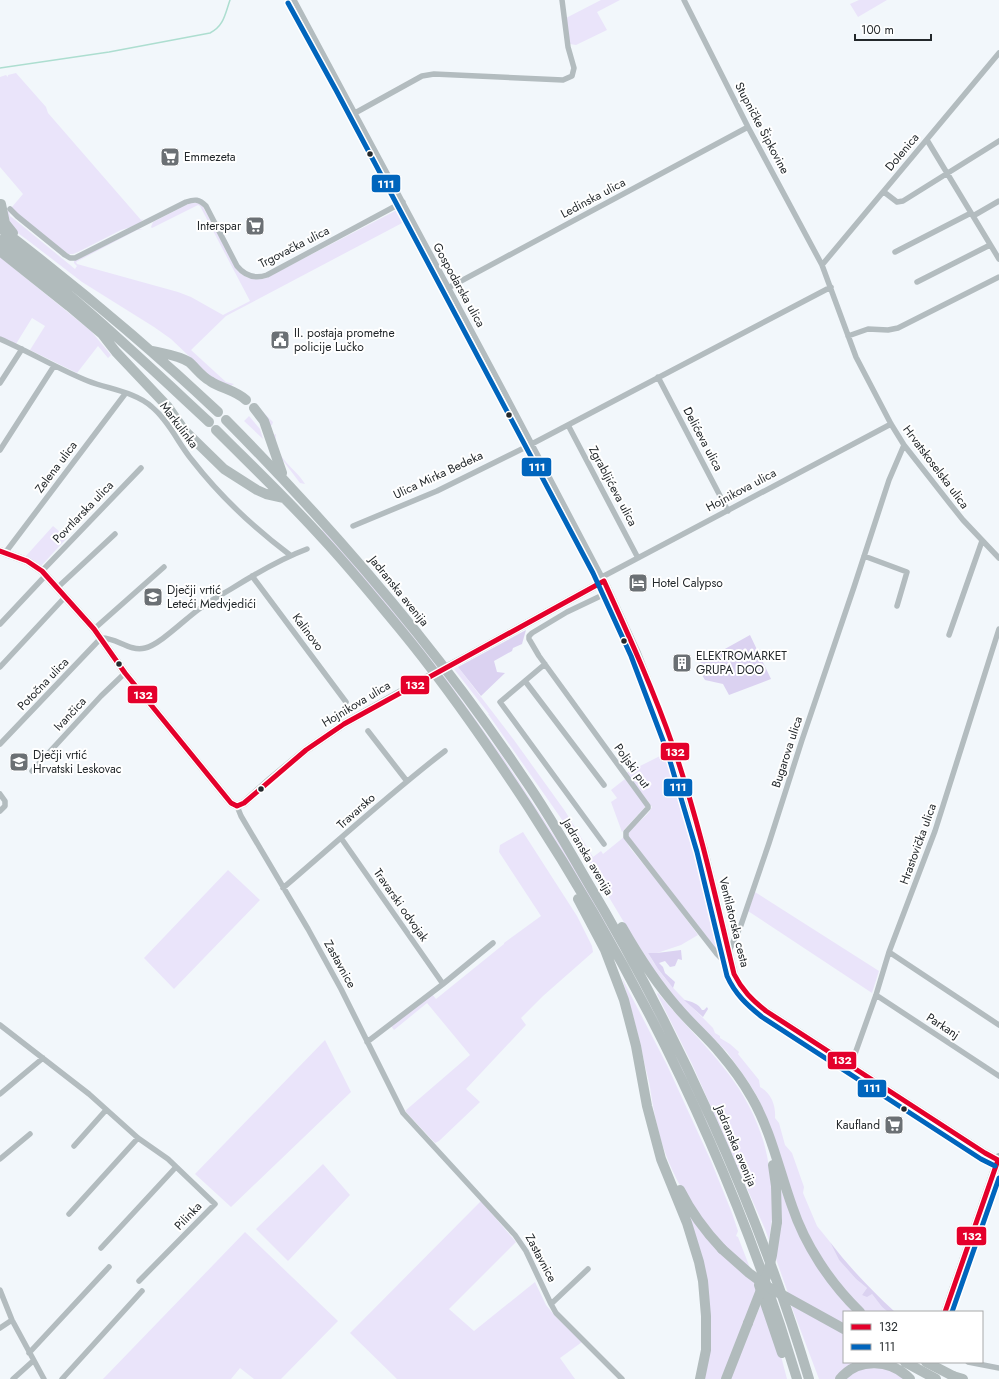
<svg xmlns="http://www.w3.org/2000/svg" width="999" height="1379" viewBox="0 0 999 1379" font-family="Jost,sans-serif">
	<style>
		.green { fill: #eae4fa }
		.forest { fill: #dbd2f1 }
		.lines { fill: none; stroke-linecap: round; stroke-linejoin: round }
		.stream { stroke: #added0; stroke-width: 1.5 }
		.minor { stroke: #b3bcbf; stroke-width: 5.5 }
		.secondary { stroke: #b1bbbe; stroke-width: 8 }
		.primary { stroke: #a9b4b6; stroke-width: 8 }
		.motorway { stroke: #b1bbbc; stroke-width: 10 }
		.secondary-bridge { stroke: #b1bbbe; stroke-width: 8 }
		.motorway-bridge { stroke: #b1bbbc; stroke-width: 10 }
		.bus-1-casing { stroke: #fff; stroke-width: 8 }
		.bus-2-casing { stroke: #fff; stroke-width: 8 }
		.bus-1 { stroke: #e4002b; stroke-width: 5 }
		.bus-2 { stroke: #0065bd; stroke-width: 5 }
		.bus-dot { fill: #23282b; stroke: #fff; stroke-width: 1.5 }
		.labels { text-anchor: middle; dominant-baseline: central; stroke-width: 4; stroke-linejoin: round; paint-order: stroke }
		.street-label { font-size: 12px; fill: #23282b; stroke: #fff }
		.poi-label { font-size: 12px; fill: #23282b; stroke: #fff; text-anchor: start }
		.line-badge { stroke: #fff; stroke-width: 1.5 }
		.badge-label { font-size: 11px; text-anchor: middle; font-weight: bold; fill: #fff }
	</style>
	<rect width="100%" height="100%" fill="#f2f7fb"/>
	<path class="green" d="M601,0H620L597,12L607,30L576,45L570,44L566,18Z
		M859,0H887L858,17L850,4Z
		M16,73L46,107L48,113L141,220L143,219L140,223L131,227L121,230L78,252L73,254H68L40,233L32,225L12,209V207L23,194L0,167V77L6,75L8,77V75Z
		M190,203H199L203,207L238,271C246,279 255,281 266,278L395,211H400L427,261L404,222L226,316L191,350L226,382L234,384L231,386L212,378L171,339L154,327L82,282L26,239L15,231L11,225L6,210L9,212L10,216L14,219L75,269L77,266L74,263V261L138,229L143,230H137L76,262L77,264L178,292L191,297L223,315L250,301L200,206L198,205L152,228L151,227L153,222Z
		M0,257L91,331L111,355L108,358L98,346L77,373L30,350L45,326L32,318L16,344L0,337Z
		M262,411L273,422L272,425L270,426L273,435L276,434C273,458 295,467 305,484L300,483L281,458Z
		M249,416L260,429L263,439L244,421Z
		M53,526L67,538L41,566L25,557Z
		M323,529L379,593L445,677L504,759L576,869L665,1033L700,1106L739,1199L737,1200L728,1177L552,836L322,531Z
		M458,667L514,740L565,811L593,857L601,851L603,854L624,837L630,848L663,888L698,935L681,945L657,953H648C664,983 690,1004 713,1028L715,1033L720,1036V1038L730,1044L739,1052L738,1054L759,1080L760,1087C771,1093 776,1105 775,1118L779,1123L785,1145L792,1153L804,1187L803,1193L817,1226L830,1242L839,1260L856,1279L867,1288L862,1295L872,1294L882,1307L888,1312H865L853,1300L824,1262L802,1222L765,1114L758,1098L749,1083L727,1052L670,995L625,924L565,824L488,714H489L454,669Z
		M668,752L675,764L701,852L718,924L720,935V954L627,835C633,824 647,818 652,807L626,773Z
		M625,779L646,806L622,832L611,802L617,798L611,790Z
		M523,832L577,916L592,946L593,952L543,996L521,1018L526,1025L466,1089L480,1102L439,1141L435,1143L405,1111L470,1055L427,1003L394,1030L391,1026L432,994L436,999L504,944V943L541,916L499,852L500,845Z
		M228,870L260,900L174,989L144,958Z
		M755,892L879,971L872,993L748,911Z
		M622,978L667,1065L711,1161L732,1213L738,1231L736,1236L738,1237L750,1268C714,1240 682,1198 666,1155C658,1133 653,1109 650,1087C649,1081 647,1073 645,1066C639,1036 631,1007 622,978Z
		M658,993C700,1044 747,1079 765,1147C771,1170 772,1193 773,1217L772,1219L769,1240L765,1229L692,1064L657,994Z
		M325,1040L351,1092L231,1207L195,1174Z
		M323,1164L350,1195L288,1261L256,1229Z
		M779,1184L785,1200L855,1312H844V1324L788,1293L776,1259Z
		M481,1201L516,1242L449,1309L474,1331L535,1282L546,1305L555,1316L582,1342L560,1358L575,1379H397L350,1333Z
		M685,1208L758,1286L722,1379H704L710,1332Z
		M245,1232L338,1321L281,1379H254L240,1368L231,1379H103Z
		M763,1300L776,1337L787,1379H729Z
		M791,1305L844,1334V1362H860L836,1379H819Z
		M884,1366L905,1379H843L857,1369Z"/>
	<path class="forest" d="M526,630L522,644L513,648L512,651L494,661L497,672L505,673L481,696L458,667Z
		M750,635L771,679L729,695L723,684L705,680L696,665Z
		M681,950L682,960L678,959L675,966L670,967L665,961L659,963L663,967L665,973L675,982L673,988L658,969L648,953H657Z
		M684,1000C691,1001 699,1004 702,1010H704L707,1007L708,1009L703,1017Z
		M830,1242C850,1268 871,1290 895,1312H888L882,1307L872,1294L867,1297L862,1295L867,1288L856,1279L839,1260Z"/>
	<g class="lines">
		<path class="stream" d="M0,68L109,52L210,33C224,26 225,14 230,0"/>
		<path class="minor" d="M294,0L498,380L604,581
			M684,0L748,127L822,265L856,357L891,424L904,445L951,505L963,520L999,558
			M355,113L422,76L434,74L563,80L572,76L574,68L568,47L562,0
			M927,140L999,259
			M884,192L897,202L903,201L999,141
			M10,209L17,216L65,255L70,258H75L186,202C195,199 199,199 206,206L237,266C245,276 255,279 267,275L403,202
			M973,216L999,201
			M895,252L971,213
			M822,265L999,53
			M917,282L990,245
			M448,288L748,127
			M848,336L868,329L888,330L898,328L999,277
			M0,339C30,352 58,369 88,381C108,389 136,392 152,407C169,421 178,443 192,460C220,496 254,528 290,555
			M658,377L728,511
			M0,383L22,349
			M568,425L638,558
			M0,450L54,366
			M353,526L437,491L526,447L831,287
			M5,553L125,394
			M864,556L907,572L897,606
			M42,571L141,468
			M252,576L346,702
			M602,577L891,424
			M57,588L115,534
			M609,592L567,612L532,633L529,636V639L539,656L648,806V808L626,832V837L717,954L733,970
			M0,624L46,575
			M94,629L164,567
			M949,635L982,541
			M545,664L500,702L604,844
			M0,667L65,597
			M525,681L604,785
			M368,731L406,780
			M0,744L101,638C116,637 129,652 145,648C160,645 188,616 202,607C211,600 221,595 231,589C255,574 280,559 307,549
			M32,771L101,696L125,673
			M0,794L5,801V806L0,811
			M237,806L241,816L308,929L341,989L403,1113L515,1235L526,1251L551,1304
			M341,838L443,984
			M283,888C337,842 389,794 445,751
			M889,952L999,1025
			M728,953L741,925L769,843L802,740L854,587L889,480L904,445
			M876,995L999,1076
			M0,1025L89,1094L138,1138L168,1159L215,1204L139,1281
			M367,1042L443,984L493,943
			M851,1065L876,995L889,952L935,831L999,629
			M0,1094L43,1058
			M74,1146L106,1110
			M0,1159L30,1134
			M69,1214L138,1138
			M101,1248L176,1167
			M588,1269L551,1304L556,1313L622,1379
			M0,1290L12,1320L44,1379
			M0,1328L12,1320
			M29,1353L109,1267
			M968,1362L999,1368
			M13,1379L33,1361
			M62,1379L142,1291"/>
		<path class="secondary" d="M0,551L27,561L42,571L94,629L125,673L231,803L237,806L244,803L271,779L306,750L344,724L415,684
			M464,658L604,581L637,653L674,749L704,850L734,974C743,994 749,998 766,1011L985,1153L998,1160"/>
		<path class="primary" d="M945,1312L999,1157"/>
		<path class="motorway" d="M1,204L5,223L13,233
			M0,228C76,286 149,347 218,412
			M0,240C74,295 141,359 209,422
			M0,251L69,306L102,334L116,352L168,407L184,430L224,469L257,490L266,494L284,498
			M153,351C165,354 178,355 189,362C196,368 201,376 210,381C222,389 235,390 246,400
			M254,408L264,421L282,473
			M226,420C334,529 435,646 521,774C544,807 564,841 584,876C677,1032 757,1205 809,1379
			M216,430C252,466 289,501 323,539C350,568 375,599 400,629C447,686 489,747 529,808C644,985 737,1177 797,1379
			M578,899L605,950L624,1000L636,1046L647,1106L661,1159L687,1223L699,1262L703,1281L706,1316V1350L700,1379
			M622,927C638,955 655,982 677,1007C690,1023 707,1037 720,1053C732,1067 743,1082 752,1098C771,1131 779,1170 792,1206C805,1245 830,1283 860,1312
			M773,1165L776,1186L777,1222
			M680,1190C691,1212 705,1231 722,1249
			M759,1285L782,1353
			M905,1362L936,1379
			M953,1376L963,1379
			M726,1379L748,1323
			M840,1379C858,1357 891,1359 910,1379"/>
		<path class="secondary-bridge" d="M415,684L464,658"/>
		<path class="motorway-bridge" d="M722,1249L749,1273L768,1287L844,1329
			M748,1323L768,1272L772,1255L777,1222
			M926,1362L953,1376"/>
		<defs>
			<path id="bus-1" d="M0,551L27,561L42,571L94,629L125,673L231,803L237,806
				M604,581C629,636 654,691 674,749C699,822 716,899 734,974C742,990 752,1000 766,1011L985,1153L998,1160
				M237,806L244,803L306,750L344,724L604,581
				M945,1312L998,1160"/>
			<path id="bus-2" d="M288,3L337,92L593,573L631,656L667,751L697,852L727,976C735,994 747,1005 762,1017L981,1159L995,1166
				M952,1312L999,1178"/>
		</defs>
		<use href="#bus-1" class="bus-1-casing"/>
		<use href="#bus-2" class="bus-2-casing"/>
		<use href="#bus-1" class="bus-1"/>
		<use href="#bus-2" class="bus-2"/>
	</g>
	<defs>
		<symbol id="supermarket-square" viewBox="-11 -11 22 22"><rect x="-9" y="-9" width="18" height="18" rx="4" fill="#6b7074" stroke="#fff"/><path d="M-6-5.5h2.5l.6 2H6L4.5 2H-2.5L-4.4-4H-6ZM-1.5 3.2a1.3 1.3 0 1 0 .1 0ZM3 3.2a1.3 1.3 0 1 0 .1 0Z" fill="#fff"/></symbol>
		<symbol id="civic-square" viewBox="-11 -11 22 22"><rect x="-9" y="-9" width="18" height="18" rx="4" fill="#6b7074" stroke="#fff"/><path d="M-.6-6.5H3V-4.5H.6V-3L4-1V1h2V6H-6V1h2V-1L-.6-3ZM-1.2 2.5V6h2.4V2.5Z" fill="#fff"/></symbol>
		<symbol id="hotel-square" viewBox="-11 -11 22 22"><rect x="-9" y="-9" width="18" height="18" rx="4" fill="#6b7074" stroke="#fff"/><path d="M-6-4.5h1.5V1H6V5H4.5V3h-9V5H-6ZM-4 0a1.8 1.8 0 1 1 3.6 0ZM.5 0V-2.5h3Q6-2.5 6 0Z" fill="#fff"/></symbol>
		<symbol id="school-square" viewBox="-11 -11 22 22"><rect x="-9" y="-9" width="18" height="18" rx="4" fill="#6b7074" stroke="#fff"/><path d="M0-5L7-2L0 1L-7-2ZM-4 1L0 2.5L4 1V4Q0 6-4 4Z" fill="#fff"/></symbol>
		<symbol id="building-square" viewBox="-11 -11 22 22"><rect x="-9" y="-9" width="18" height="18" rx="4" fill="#6b7074" stroke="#fff"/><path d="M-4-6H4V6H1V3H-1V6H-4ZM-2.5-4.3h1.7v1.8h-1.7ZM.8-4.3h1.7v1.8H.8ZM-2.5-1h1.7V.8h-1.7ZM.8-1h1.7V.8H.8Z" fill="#fff"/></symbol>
	</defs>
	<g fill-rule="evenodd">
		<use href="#supermarket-square" x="159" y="146" width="22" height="22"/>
		<use href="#supermarket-square" x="244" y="215" width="22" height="22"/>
		<use href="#civic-square" x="269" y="329" width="22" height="22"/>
		<use href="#hotel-square" x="627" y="572" width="22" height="22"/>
		<use href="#school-square" x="142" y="586" width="22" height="22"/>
		<use href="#building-square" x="671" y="652" width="22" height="22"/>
		<use href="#school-square" x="8" y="751" width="22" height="22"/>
		<use href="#supermarket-square" x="883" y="1114" width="22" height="22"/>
	</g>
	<g class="bus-dot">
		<circle cx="370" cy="154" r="3.5"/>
		<circle cx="509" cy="415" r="3.5"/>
		<circle cx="624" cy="641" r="3.5"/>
		<circle cx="119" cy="664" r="3.5"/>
		<circle cx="261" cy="789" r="3.5"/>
		<circle cx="904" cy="1109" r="3.5"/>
	</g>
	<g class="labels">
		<g class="street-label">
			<text transform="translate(762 128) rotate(62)">Stupničke Šipkovine</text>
			<text transform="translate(902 152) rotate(-50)">Dolenica</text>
			<text transform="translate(593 198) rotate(-28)">Ledinska ulica</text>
			<text transform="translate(294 247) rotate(-27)">Trgovačka ulica</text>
			<text transform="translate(459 285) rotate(61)">Gospodarska ulica</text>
			<text transform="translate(179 425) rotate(53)">Markulinka</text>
			<text transform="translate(703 439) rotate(62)">Delićeva ulica</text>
			<text transform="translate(56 467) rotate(-53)">Zelena ulica</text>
			<text transform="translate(936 467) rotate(53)">Hrvatskoselska ulica</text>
			<text transform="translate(438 475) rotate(-25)">Ulica Mirka Bedeka</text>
			<text transform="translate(613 486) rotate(62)">Zgrabljićeva ulica</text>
			<text transform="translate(741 490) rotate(-28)">Hojnikova ulica</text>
			<text transform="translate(83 512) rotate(-46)">Povrtlarska ulica</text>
			<text transform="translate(399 591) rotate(51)">Jadranska avenija</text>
			<text transform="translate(308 632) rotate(53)">Kalinovo</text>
			<text transform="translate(43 684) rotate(-46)">Potočna ulica</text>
			<text transform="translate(356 704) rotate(-31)">Hojnikova ulica</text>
			<text transform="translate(70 714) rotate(-47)">Ivančica</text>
			<text transform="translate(787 752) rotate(-72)">Bugarova ulica</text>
			<text transform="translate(632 766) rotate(54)">Poljski put</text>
			<text transform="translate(356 811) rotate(-42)">Travarsko</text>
			<text transform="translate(918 844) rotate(-70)">Hrastovička ulica</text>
			<text transform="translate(588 857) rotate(59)">Jadranska avenija</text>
			<text transform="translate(401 905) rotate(55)">Travarski odvojak</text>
			<text transform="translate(734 922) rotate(76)">Ventilatorska cesta</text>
			<text transform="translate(340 964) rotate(61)">Zastavnice</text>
			<text transform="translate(943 1026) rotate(33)">Parkanj</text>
			<text transform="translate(736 1146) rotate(67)">Jadranska avenija</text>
			<text transform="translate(188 1216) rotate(-46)">Pilinka</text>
			<text transform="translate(541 1258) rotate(62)">Zastavnice</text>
		</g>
		<g class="poi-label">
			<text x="184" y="157">Emmezeta</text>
			<text x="241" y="226" text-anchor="end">Interspar</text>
			<text x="294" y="333">II. postaja prometne<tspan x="294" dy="14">policije Lučko</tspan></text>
			<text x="652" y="583">Hotel Calypso</text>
			<text x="167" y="590">Dječji vrtić<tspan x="167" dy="14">Leteći Medvjedići</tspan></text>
			<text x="696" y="656">ELEKTROMARKET<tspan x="696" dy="14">GRUPA DOO</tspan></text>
			<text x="33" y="755">Dječji vrtić<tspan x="33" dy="14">Hrvatski Leskovac</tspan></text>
			<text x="880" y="1125" text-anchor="end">Kaufland</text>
		</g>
	</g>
	<g class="line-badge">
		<rect x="371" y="174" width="30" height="19" rx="4" fill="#0065bd"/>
		<rect x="521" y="457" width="31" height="20" rx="4" fill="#0065bd"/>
		<rect x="400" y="675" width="30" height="20" rx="4" fill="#e4002b"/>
		<rect x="127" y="685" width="31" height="19" rx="4" fill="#e4002b"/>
		<rect x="660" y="742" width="30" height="19" rx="4" fill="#e4002b"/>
		<rect x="663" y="778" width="30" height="19" rx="4" fill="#0065bd"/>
		<rect x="827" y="1051" width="30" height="19" rx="4" fill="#e4002b"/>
		<rect x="857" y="1079" width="30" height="19" rx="4" fill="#0065bd"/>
		<rect x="956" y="1226" width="31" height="20" rx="4" fill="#e4002b"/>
	</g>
	<g class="badge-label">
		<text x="386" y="188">111</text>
		<text x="537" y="471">111</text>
		<text x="415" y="689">132</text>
		<text x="143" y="699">132</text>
		<text x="675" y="756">132</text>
		<text x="678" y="791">111</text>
		<text x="842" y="1064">132</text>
		<text x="872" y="1092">111</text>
		<text x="972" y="1240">132</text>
	</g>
	<rect x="843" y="1311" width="140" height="52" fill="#ffffff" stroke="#a7a9aa"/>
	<rect x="851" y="1324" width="20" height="6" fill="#e4002b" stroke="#a7a9aa"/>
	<text x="879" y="1331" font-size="12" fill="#23282b">132</text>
	<rect x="851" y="1344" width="20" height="6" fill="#0065bd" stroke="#a7a9aa"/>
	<text x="879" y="1351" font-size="12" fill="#23282b">111</text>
	<path d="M855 34v6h76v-6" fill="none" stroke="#23282b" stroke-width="2"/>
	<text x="861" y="34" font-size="12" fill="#23282b" stroke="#ffffff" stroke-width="3" paint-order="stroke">100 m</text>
</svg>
